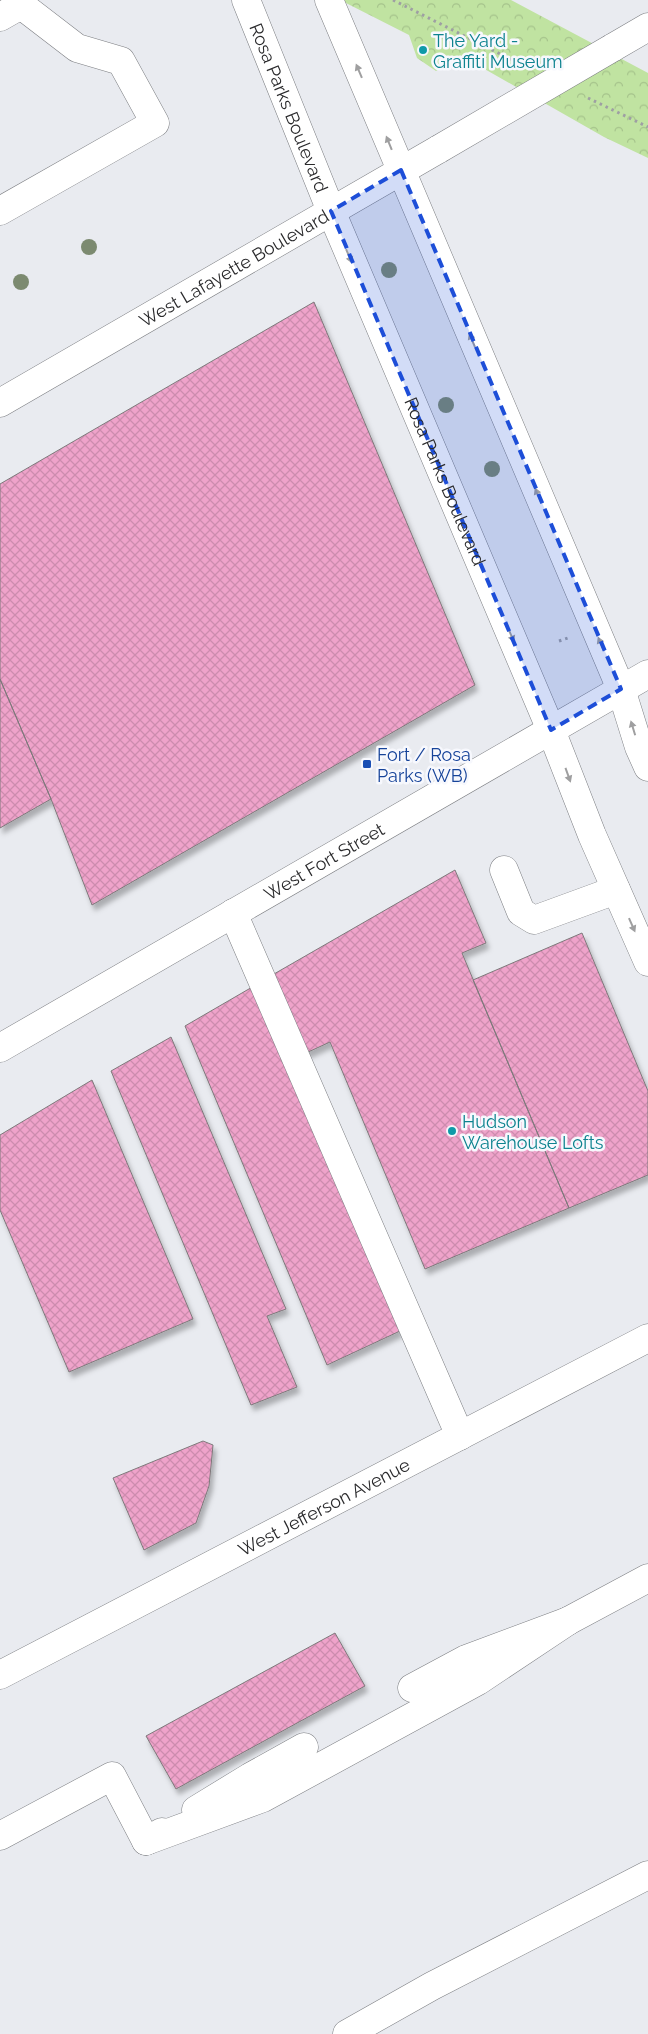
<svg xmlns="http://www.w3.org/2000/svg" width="648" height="2034" viewBox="0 0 648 2034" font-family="Raleway,sans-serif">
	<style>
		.park { fill: url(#park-crowns) }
		.building { fill: url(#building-cross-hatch); stroke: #7e797b; filter: url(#shadow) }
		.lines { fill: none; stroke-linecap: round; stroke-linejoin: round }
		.minor-casing { stroke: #7c7e82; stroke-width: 29 }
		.major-casing { stroke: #7c7e82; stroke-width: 29 }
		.path { stroke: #9e9fa3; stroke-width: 3; stroke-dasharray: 2.5 4; stroke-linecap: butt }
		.minor { stroke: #fff; stroke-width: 28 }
		.major { stroke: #fff; stroke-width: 28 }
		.minor-bridge-casing { stroke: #7c7e82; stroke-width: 29; stroke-linecap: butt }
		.minor-bridge { stroke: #fff; stroke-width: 28 }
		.tree { fill: #7c8a70 }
		.oneway { fill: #9f9fa0 }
		.marked { fill: #1d4ed8; fill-opacity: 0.2; stroke: #1d4ed8; stroke-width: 4; stroke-dasharray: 10 6; stroke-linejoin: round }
		.culture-dot { fill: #0f9aa8; stroke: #f7f8fd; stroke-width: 2 }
		.transit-dot { fill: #1a4fb4; stroke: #f7f8fd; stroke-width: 2 }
		.labels { text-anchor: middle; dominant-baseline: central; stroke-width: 5; stroke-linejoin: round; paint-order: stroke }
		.culture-label { font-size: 18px; fill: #0d838f; stroke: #f7f8fd; text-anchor: start }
		.street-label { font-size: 18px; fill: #2a2a2c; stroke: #f7f8fd }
		.transit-label { font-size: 18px; fill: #164399; stroke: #f7f8fd; text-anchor: start }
	</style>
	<defs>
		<pattern id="park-crowns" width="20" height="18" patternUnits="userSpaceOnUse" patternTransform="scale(1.25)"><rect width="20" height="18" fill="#c0e3a1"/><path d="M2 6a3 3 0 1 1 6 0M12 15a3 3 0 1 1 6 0" fill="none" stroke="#a5c38b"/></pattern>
		<pattern id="building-cross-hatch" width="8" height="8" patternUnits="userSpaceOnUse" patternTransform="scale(1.25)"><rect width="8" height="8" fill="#efa3ca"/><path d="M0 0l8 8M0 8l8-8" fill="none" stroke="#cd8cae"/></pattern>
		<filter id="shadow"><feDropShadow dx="3" dy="5.5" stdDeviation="2.5" flood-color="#0004"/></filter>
	</defs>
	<rect width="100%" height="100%" fill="#e9ebf0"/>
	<path class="park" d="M340,0H511L648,73V158L604,137L460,55L436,71L417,58L409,35Z"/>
	<path class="building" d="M314,302L475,685L92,905L51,799L0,679V484Z
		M0,679L51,799L0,828Z
		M455,870L486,943L462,953L569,1208L425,1269L330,1042L306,1053L274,974Z
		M582,933L648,1091V1175L569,1208L473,980Z
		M254,986L400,1331L327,1365L185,1026Z
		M171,1037L286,1309L267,1316L297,1387L251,1405L111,1071Z
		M92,1080L193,1319L69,1372L0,1210V1135Z
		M203,1441L213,1445L211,1466L209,1486L196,1523L144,1550L113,1478Z
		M335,1633L365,1686L176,1789L146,1736Z"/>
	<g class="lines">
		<defs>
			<g id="minor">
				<path d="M0,17L21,5L77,48L121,61L155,123L0,211"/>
				<path d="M612,48L648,27"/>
				<path id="s1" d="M0,403L439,149"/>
				<path d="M504,870L521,912L534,920L616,890"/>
				<path d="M233,913L460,1436"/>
				<path id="s2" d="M0,1675L648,1338"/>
				<path d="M412,1688L466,1659L568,1621L648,1578"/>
				<path d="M196,1810L250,1777L304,1747"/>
				<path d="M0,1836L112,1776L146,1841L162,1832"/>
				<path d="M146,1841L263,1798L478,1681L568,1621"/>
				<path d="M347,2034L432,1986L648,1875"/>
			</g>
			<g id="major">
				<path id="s3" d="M246,0L331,211L551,730L592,835L648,962"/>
				<path d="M329,0L621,689L639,747L648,767"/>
				<path id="s4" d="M0,1048L648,674"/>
			</g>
		</defs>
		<use href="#minor" class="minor-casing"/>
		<use href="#major" class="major-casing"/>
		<path class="path" d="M393,0L522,65
			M588,98L648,127
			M559,641L568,638"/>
		<use href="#minor" class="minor"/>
		<use href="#major" class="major"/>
		<defs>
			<path id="minor-bridge" d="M439,149L612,48"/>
		</defs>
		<use href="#minor-bridge" class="minor-bridge-casing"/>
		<use href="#minor-bridge" class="minor-bridge"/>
	</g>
	<g class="tree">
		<circle cx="89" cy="247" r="8"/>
		<circle cx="389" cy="270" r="8"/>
		<circle cx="21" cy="282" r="8"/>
		<circle cx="446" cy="405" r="8"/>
		<circle cx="492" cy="469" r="8"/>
	</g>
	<defs><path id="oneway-solid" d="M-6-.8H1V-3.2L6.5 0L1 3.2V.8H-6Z" transform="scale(1.25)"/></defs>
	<g class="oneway">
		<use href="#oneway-solid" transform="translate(359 71) rotate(-113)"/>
		<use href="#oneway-solid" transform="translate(389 143) rotate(-112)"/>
		<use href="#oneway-solid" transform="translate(349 256) rotate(67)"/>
		<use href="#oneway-solid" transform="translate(472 340) rotate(-113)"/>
		<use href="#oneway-solid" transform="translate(538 495) rotate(-113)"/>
		<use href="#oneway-solid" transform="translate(511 635) rotate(67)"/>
		<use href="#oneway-solid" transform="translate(601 644) rotate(-113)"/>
		<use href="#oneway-solid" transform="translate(633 728) rotate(-107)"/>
		<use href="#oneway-solid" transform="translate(568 775) rotate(70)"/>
		<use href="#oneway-solid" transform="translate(632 925) rotate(66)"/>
	</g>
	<path class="marked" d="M401,170L621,689L551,730L331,211Z"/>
	<g class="culture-dot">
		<circle cx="423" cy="50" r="5"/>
		<circle cx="452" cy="1131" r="5"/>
	</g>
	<rect class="transit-dot" x="362" y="759" width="10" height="10" rx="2.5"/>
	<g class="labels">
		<g class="culture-label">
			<text x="433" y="40">The Yard -<tspan x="433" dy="21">Graffiti Museum</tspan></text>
			<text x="462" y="1121">Hudson<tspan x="462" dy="21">Warehouse Lofts</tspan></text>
		</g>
		<g class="street-label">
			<text stroke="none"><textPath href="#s3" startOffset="116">Rosa Parks Boulevard</textPath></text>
			<text stroke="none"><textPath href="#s1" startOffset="270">West Lafayette Boulevard</textPath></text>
			<text stroke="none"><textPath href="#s3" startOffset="521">Rosa Parks Boulevard</textPath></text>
			<text stroke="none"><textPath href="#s4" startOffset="374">West Fort Street</textPath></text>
			<text stroke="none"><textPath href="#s2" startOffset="365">West Jefferson Avenue</textPath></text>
		</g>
		<g class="transit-label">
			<text x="377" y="754">Fort / Rosa<tspan x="377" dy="21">Parks (WB)</tspan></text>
		</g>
	</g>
</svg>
